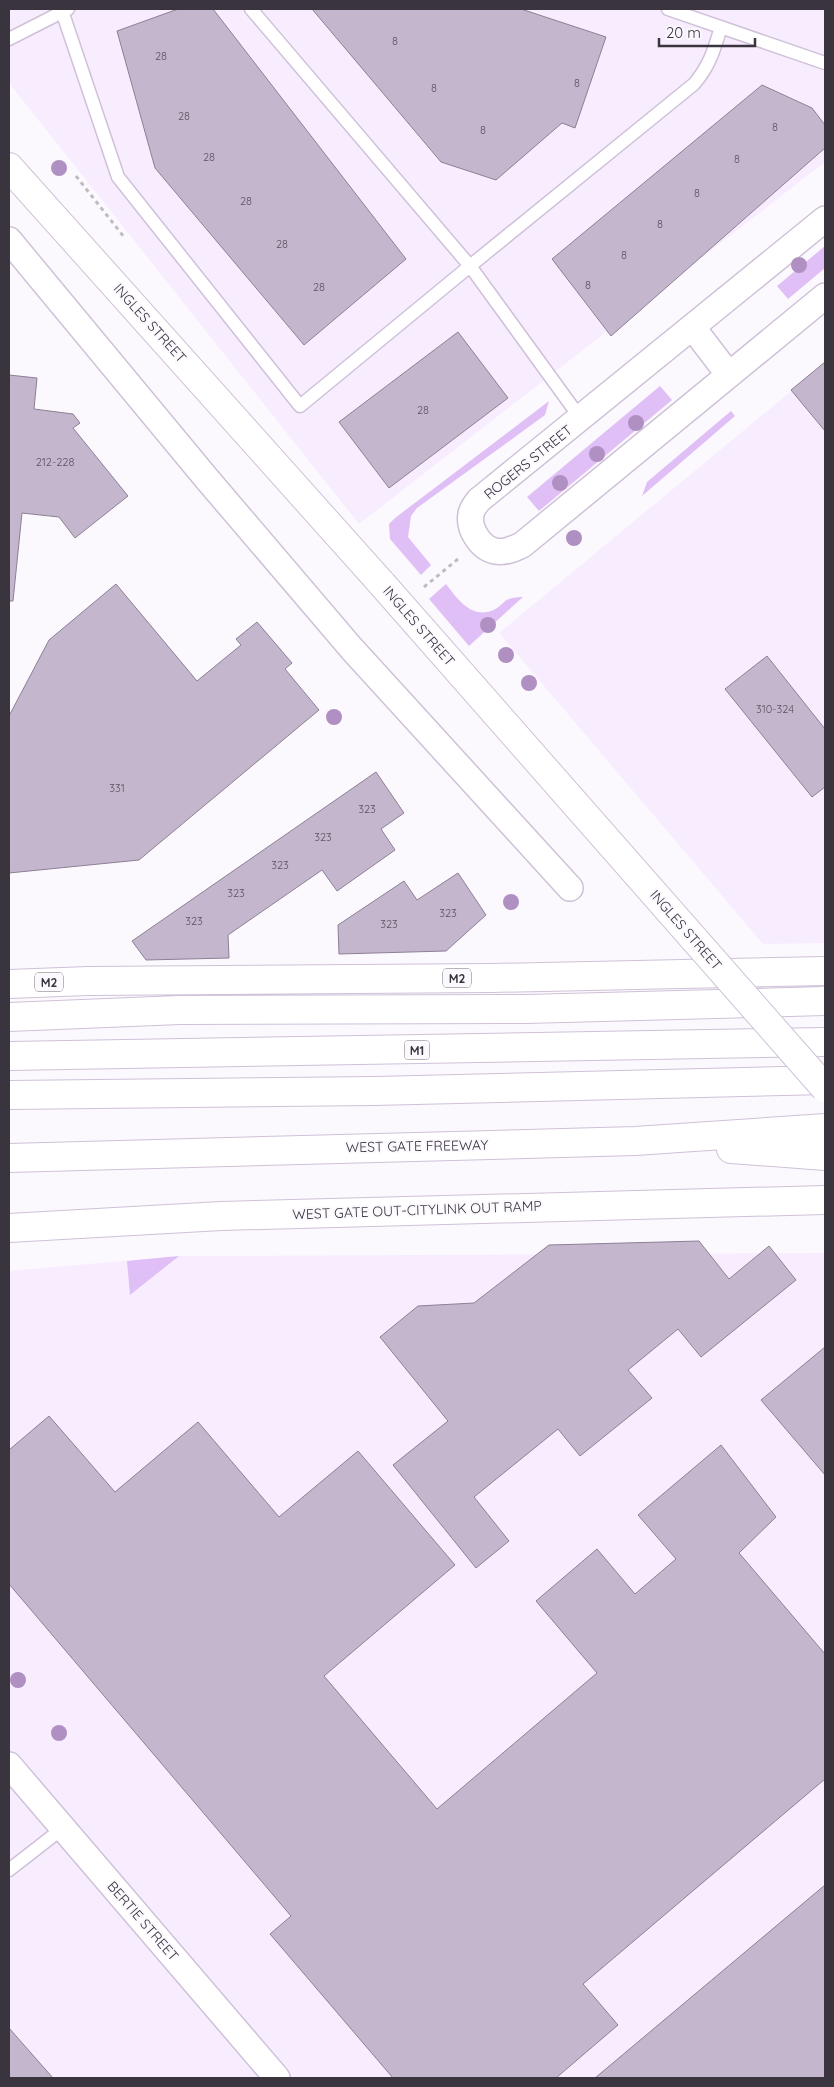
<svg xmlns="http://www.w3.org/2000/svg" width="834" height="2087" viewBox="0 0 834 2087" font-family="Quicksand,sans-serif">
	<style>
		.built { fill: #f8edff }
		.green { fill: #e0bef6 }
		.building { fill: #c4b6cd; stroke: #8d8096 }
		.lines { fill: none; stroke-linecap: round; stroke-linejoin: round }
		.service-casing { stroke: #cfc1d8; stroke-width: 15 }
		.minor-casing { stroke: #cfc1d8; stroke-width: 28 }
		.tertiary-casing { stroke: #cfc1d8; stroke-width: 30 }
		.motorway-casing { stroke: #cfc1d8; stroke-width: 30 }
		.path { stroke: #bfbbc1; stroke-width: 3; stroke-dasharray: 4 4; stroke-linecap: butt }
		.service { stroke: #fff; stroke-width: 12 }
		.minor { stroke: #fff; stroke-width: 25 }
		.tertiary { stroke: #fff; stroke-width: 28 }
		.motorway { stroke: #fff; stroke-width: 28 }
		.tertiary-bridge-casing { stroke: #cfc1d8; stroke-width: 30; stroke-linecap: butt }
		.tertiary-bridge { stroke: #fff; stroke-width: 28 }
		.tree { fill: #b08fc2 }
		.labels { text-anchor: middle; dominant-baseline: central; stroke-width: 4; stroke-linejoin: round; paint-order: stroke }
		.number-label { font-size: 11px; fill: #5c5461 }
		.shield { fill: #fcf9fe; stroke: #746f77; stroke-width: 1 }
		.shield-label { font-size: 12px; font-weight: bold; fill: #39343d }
		.street-label { font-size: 14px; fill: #39343d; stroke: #fcf9fe }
	</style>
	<rect width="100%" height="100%" fill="#fcf9fe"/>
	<path class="built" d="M9,9H825V162L359,524L9,83Z
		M825,363V943L763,944L499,633Z
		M825,1253V2078H9V1271L179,1256Z"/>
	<path class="green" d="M825,246V268L788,299L777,286Z
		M660,386L672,400L539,511L527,497Z
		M549,401L545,415L417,508L411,516L408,537L431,565L421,575L390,539L389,524L395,518Z
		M731,411L735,416L642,496L647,482Z
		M446,584C457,598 470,618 491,611C506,606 500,597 523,597L469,646L429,599Z
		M179,1256L130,1295L127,1261Z"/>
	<path class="building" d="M178,9H213L406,259L304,345L155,168L117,31Z
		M312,9H521L606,37L575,128L562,123L496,180L441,162Z
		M762,85L812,108L825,125V148L611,336L552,259Z
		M458,332L508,398L389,488L339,422Z
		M825,362V431L791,390Z
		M9,375L37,378L34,409L73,414L80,423L73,428L128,496L75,538L59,517L22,513L13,601H9Z
		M116,584L197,681L241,645L236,639L257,622L292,663L285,669L319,710L139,860L9,873V716L49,640Z
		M767,656L825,729V787L812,797L725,689Z
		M376,772L404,813L381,829L395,850L337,891L322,870L228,935L229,958L146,960L132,941Z
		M458,873L486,915L446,951L339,954L338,925L404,881L417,900Z
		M699,1241L729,1279L769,1246L796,1280L701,1357L678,1329L628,1370L652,1398L580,1456L558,1429L474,1497L509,1541L476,1568L393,1465L448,1421L380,1337L418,1306L474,1303L549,1245Z
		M825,1347V1475L761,1400Z
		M49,1416L115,1492L198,1422L279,1517L358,1451L455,1565L324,1676L437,1809L597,1673L536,1601L597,1549L635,1594L676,1559L638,1515L721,1445L776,1517L739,1553L825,1654V1779L583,1984L618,2025L556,2078H393L270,1934L291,1916L9,1584V1450Z
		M825,1885V2078H595Z
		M9,2028L53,2078H9Z"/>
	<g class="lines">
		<defs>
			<path id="service" d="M668,9L825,63
				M62,11L118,177L300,406L470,266L251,9
				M9,39L68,9
				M581,419L470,266L694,84C710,65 714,50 721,27
				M9,1870L63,1828"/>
			<path id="minor" d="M825,219L479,500C476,504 472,508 471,514C468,528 480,548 495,551C505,553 513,549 522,545L825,296
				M9,240L207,479L352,649L570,888
				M693,328L729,375
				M9,1765L277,2078"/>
			<path id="tertiary" d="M9,167L383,585"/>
			<path id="motorway" d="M9,984L88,981L491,978L825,971
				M9,1017L180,1010L526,1009L825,1001
				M9,1056L825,1042
				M9,1095L374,1091L825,1080
				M731,1149L825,1156
				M9,1158L635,1141L825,1128
				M9,1228L221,1216L825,1200"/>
		</defs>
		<use href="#service" class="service-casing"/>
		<use href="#minor" class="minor-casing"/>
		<use href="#tertiary" class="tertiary-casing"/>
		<use href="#motorway" class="motorway-casing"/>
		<path class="path" d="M76,176L124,237
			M424,587L458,559"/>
		<use href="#service" class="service"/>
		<use href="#minor" class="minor"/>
		<use href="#tertiary" class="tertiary"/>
		<use href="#motorway" class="motorway"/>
		<defs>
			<path id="tertiary-bridge" d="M383,585L825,1088"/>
		</defs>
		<use href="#tertiary-bridge" class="tertiary-bridge-casing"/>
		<use href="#tertiary-bridge" class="tertiary-bridge"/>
	</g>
	<g class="tree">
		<circle cx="59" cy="168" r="8"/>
		<circle cx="799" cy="265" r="8"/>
		<circle cx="636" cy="423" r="8"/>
		<circle cx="597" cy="454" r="8"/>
		<circle cx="560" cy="483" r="8"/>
		<circle cx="574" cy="538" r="8"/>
		<circle cx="488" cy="625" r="8"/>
		<circle cx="506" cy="655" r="8"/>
		<circle cx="529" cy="683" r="8"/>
		<circle cx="334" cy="717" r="8"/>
		<circle cx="511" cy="902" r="8"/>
		<circle cx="18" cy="1680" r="8"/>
		<circle cx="59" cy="1733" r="8"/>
	</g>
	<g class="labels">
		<g class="number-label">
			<text x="395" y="41">8</text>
			<text x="161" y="56">28</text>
			<text x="577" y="83">8</text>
			<text x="434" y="88">8</text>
			<text x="184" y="116">28</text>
			<text x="775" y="127">8</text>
			<text x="483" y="130">8</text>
			<text x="209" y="157">28</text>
			<text x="737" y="159">8</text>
			<text x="697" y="193">8</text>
			<text x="246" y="201">28</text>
			<text x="660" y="224">8</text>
			<text x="282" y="244">28</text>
			<text x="624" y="255">8</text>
			<text x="588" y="285">8</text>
			<text x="319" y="287">28</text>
			<text x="423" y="410">28</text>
			<text x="55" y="462">212-228</text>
			<text x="775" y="709">310-324</text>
			<text x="117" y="788">331</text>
			<text x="367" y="809">323</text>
			<text x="323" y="837">323</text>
			<text x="280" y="865">323</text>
			<text x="236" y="893">323</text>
			<text x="448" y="913">323</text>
			<text x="194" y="921">323</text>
			<text x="389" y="924">323</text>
		</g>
		<g class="shield">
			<rect x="443" y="968.5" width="28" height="19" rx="4"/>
			<rect x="35" y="972.5" width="28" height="19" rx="4"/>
			<rect x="404.5" y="1040.5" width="25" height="19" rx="4"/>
		</g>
		<g class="shield-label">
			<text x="457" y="978">M2</text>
			<text x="49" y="982">M2</text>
			<text x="417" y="1050">M1</text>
		</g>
		<g class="street-label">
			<text transform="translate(150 323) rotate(48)">INGLES STREET</text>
			<text transform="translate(528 462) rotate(-39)">ROGERS STREET</text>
			<text transform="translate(419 626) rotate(49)">INGLES STREET</text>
			<text transform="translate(686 930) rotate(49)">INGLES STREET</text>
			<text transform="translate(417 1146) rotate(-1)">WEST GATE FREEWAY</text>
			<text transform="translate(417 1210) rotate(-2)">WEST GATE OUT-CITYLINK OUT RAMP</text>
			<text transform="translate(143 1921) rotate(49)">BERTIE STREET</text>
		</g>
	</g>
	<rect width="834" height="2087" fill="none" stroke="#39343d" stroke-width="20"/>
	<path d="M659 38v8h96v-8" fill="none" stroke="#39343d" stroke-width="2.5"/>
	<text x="666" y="38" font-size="15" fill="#39343d" stroke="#fcf9fe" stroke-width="4" paint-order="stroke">20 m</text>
</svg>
